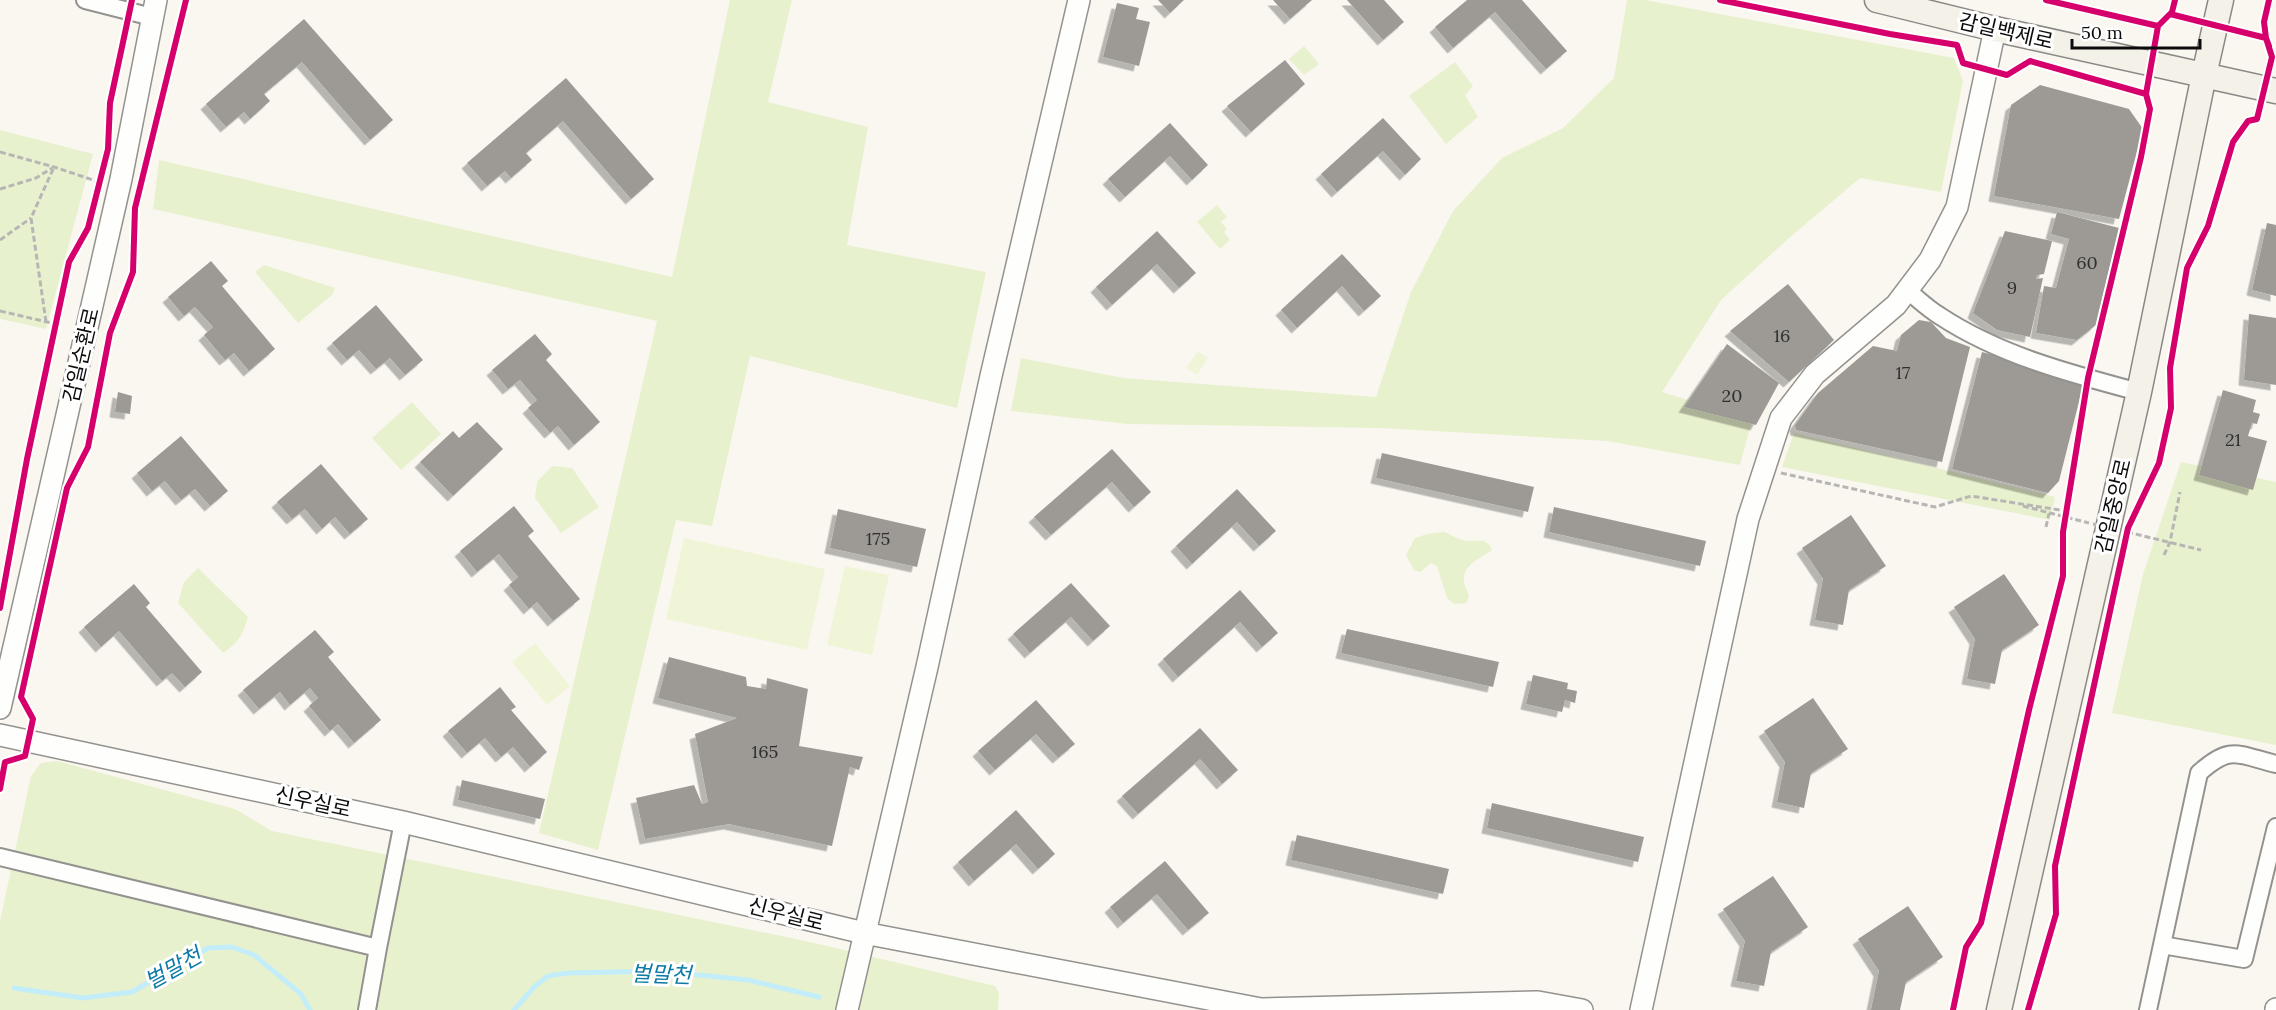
<svg xmlns="http://www.w3.org/2000/svg" width="2276" height="1010" viewBox="0 0 2276 1010" font-family="Lora,'Noto Sans KR',serif">
	<style>
		.green { fill: #e8f1ce }
		.pitch { fill: #f1f5d8 }
		.lines { fill: none; stroke-linecap: round; stroke-linejoin: round }
		.stream { stroke: #c3edf8; stroke-width: 5 }
		.building { fill: #9d9a96; filter: url(#shadow) }
		.minor-casing { stroke: #93928f; stroke-width: 20 }
		.tertiary-casing { stroke: #93928f; stroke-width: 24 }
		.secondary-casing { stroke: #8a8885; stroke-width: 27 }
		.path { stroke: #b7b6b5; stroke-width: 3; stroke-dasharray: 6 3; stroke-linecap: butt }
		.minor { stroke: #fefefd; stroke-width: 16 }
		.tertiary { stroke: #fefefd; stroke-width: 21 }
		.secondary { stroke: #f4f1e8; stroke-width: 24 }
		.path-bridge { stroke: #b7b6b5; stroke-width: 3; stroke-dasharray: 6 3; stroke-linecap: butt }
		.cycleway-casing { stroke: #fff; stroke-width: 10 }
		.cycleway { stroke: #d6006c; stroke-width: 6 }
		.labels { text-anchor: middle; dominant-baseline: central; stroke-width: 6; stroke-linejoin: round; paint-order: stroke }
		.number-label { font-size: 18px; fill: #30302e }
		.street-label { font-size: 21px; fill: #0c0c0c; stroke: #fff }
		.water-label { font-size: 22px; font-style: italic; fill: #0c7aa7; stroke: #fff }
	</style>
	<defs>
		<filter id="shadow"><feDropShadow dx="-5.5" dy="5.5" stdDeviation="0" flood-color="#0004"/></filter>
	</defs>
	<rect width="100%" height="100%" fill="#faf7f0"/>
	<path class="green" d="M730,0H792L768,102L868,127L847,245L986,272L957,408L750,356L712,526L676,520L598,850L539,833L657,321L153,209L159,160L672,277Z
		M1627,0H1645L1954,58L1963,81L1941,192L1860,178L1789,238L1721,300L1662,392L1752,420L1740,465L1607,441L1381,428L1128,424L1011,411L1021,358L1123,378L1376,397L1411,292L1453,211L1502,158L1563,128L1614,78Z
		M1304,46L1319,64L1304,75L1289,59Z
		M1455,62L1473,86L1465,95L1478,117L1446,144L1409,96Z
		M0,130L93,154L46,329L0,319Z
		M1217,205L1227,217L1221,222L1227,229L1224,232L1230,240L1220,249L1197,222Z
		M264,265L335,288L332,295L298,323L255,272Z
		M412,402L441,434L401,470L372,438Z
		M1794,433L2055,497L2050,520L1782,467Z
		M2181,462L2276,482V745L2112,713L2143,574Z
		M552,466L572,468L599,507L561,533L535,498L537,482Z
		M1444,532C1450,534 1456,538 1462,540C1474,543 1486,535 1492,550C1483,557 1464,564 1464,578C1463,585 1468,590 1469,597L1466,603L1454,604L1447,598L1437,566L1431,563L1420,572L1414,570L1406,555L1415,538L1427,534Z
		M198,568L248,617C243,635 238,643 223,653L178,603L184,582Z
		M57,761L235,809L272,831L810,942L995,986L999,993L998,1010H0V921L31,776L41,763Z"/>
	<path class="pitch" d="M1198,351L1208,358L1197,375L1186,368Z
		M684,538L825,569L807,650L666,619Z
		M845,566L889,575L872,655L827,645Z
		M535,643L570,686L547,705L512,662Z"/>
	<g class="lines">
		<path class="stream" d="M14,988L83,998L132,992L208,948L232,947L254,955L301,994L310,1010
			M514,1010L535,986L548,976L568,973L660,971L748,980L819,997"/>
	</g>
	<path class="building" d="M1158,0H1184L1170,13Z
		M1273,0H1312L1290,19Z
		M1347,0H1384L1404,22L1383,40Z
		M1467,0H1522L1567,51L1546,69L1495,12L1453,48L1435,27Z
		M1117,3L1139,8L1136,19L1150,22L1139,66L1103,57Z
		M304,19L393,120L370,140L302,62L264,94L270,101L250,119L244,112L226,127L206,104Z
		M1285,60L1305,84L1251,132L1227,106Z
		M566,78L654,179L631,199L563,121L526,153L532,160L511,178L505,171L487,186L467,163Z
		M2040,85L2129,109L2143,129L2119,219L1994,196L2011,105Z
		M1383,118L1421,159L1405,175L1383,151L1337,192L1321,174Z
		M1170,123L1208,165L1192,180L1170,156L1125,197L1108,179Z
		M2057,212L2119,228L2096,325L2077,340L2036,333L2044,286L2056,288L2069,239L2051,234Z
		M2267,223L2276,225V296L2252,290Z
		M1157,231L1196,273L1179,288L1157,264L1112,305L1096,287Z
		M2005,231L2052,241L2044,274L2037,275L2036,279L2043,278L2030,337L1997,330L1973,313Z
		M1342,254L1381,296L1364,311L1342,286L1297,328L1281,310Z
		M211,261L228,281L222,286L275,349L249,371L234,353L225,360L204,335L213,327L195,307L184,316L168,297Z
		M1788,284L1834,340L1789,382L1730,331Z
		M376,305L423,360L405,375L390,358L376,369L359,350L347,360L332,343Z
		M2249,314L2276,318V385L2244,380Z
		M1919,320L1931,322L1946,338L1970,347L1942,462L1796,430L1795,425L1818,393L1873,346L1897,351L1901,335Z
		M535,334L552,354L546,360L600,422L574,445L558,426L550,433L528,408L537,400L520,380L508,389L492,370Z
		M1727,344L1779,383L1756,425L1684,407Z
		M1982,352L2085,378L2059,481L2048,493L1952,469Z
		M2223,390L2256,400L2253,412L2260,414L2257,424L2252,423L2248,436L2267,441L2253,490L2199,475Z
		M118,392L132,396L130,414L115,412Z
		M477,422L503,449L453,496L420,462L453,431L459,438Z
		M181,436L228,491L210,506L195,489L181,500L165,481L152,491L137,473Z
		M1112,449L1151,492L1134,507L1112,482L1051,535L1034,517Z
		M1382,453L1534,487L1528,512L1376,478Z
		M321,464L368,519L350,534L335,517L322,529L305,509L292,519L277,502Z
		M1237,489L1276,531L1259,546L1237,522L1192,564L1176,546Z
		M514,506L534,531L528,536L580,599L553,621L537,602L529,609L509,585L518,577L499,554L477,572L460,551Z
		M1554,507L1706,541L1700,566L1549,532Z
		M838,509L926,529L917,567L830,548Z
		M1851,515L1886,566L1849,590L1843,625L1815,620L1823,579L1802,548Z
		M2004,574L2039,625L2002,650L1995,684L1967,679L1975,639L1954,607Z
		M1071,583L1110,626L1093,641L1071,617L1030,653L1013,634Z
		M134,584L150,603L146,607L202,672L185,687L172,673L162,681L119,631L101,647L84,627Z
		M1240,590L1278,633L1262,647L1240,622L1178,677L1163,659Z
		M1347,629L1499,662L1493,687L1341,653Z
		M315,630L334,652L328,657L381,720L354,743L338,724L330,731L309,706L318,698L310,688L290,705L280,692L259,709L243,690Z
		M669,657L746,677L747,686L766,689L767,678L808,689L799,746L863,757L859,770L850,767L832,846L729,824L645,839L636,798L694,785L702,804L708,802L695,734L737,718L658,698Z
		M1533,675L1568,683L1567,689L1577,691L1575,703L1565,700L1562,712L1526,704Z
		M500,687L516,707L511,710L547,752L530,767L513,747L501,757L485,738L467,753L448,731Z
		M1813,698L1848,749L1811,773L1804,808L1777,802L1785,762L1764,731Z
		M1036,700L1075,744L1058,758L1036,734L995,770L978,751Z
		M1200,728L1238,770L1222,784L1200,759L1138,814L1122,796Z
		M462,780L545,799L540,819L458,800Z
		M1492,803L1644,837L1638,862L1487,828Z
		M1016,810L1055,854L1038,869L1016,844L974,881L958,862Z
		M1297,835L1449,869L1443,894L1291,860Z
		M1165,861L1209,913L1188,930L1157,894L1123,923L1110,907Z
		M1773,876L1808,927L1771,952L1764,986L1736,981L1745,941L1723,909Z
		M1908,906L1943,957L1906,982L1900,1010H1871L1879,971L1858,939Z"/>
	<g class="lines">
		<defs>
			<path id="minor" d="M85,0L152,17
				M1907,290C1918,299 1928,309 1940,316C1999,355 2071,374 2139,392
				M0,857L378,948L403,822
				M2162,945L2244,959L2276,827
				M367,1010L378,948
				M2148,1010L2199,773C2231,744 2238,755 2276,764"/>
			<path id="tertiary" d="M0,708L121,179L156,0
				M0,735L403,822L864,933L1261,1009L1538,1002L1582,1010
				M847,1010L927,667L991,376L1079,0
				M1641,1010L1748,519L1781,418L1815,374L1896,305L1930,260L1957,207L1995,29
				M2276,1010V1009"/>
			<path id="secondary" d="M1877,0L1995,29L2276,91
				M1999,1010L2139,392L2204,75L2221,0"/>
		</defs>
		<use href="#minor" class="minor-casing"/>
		<use href="#tertiary" class="tertiary-casing"/>
		<use href="#secondary" class="secondary-casing"/>
		<path class="path" d="M0,152L54,167L99,182
			M0,189L36,178L52,168
			M0,240L31,218
			M0,311L56,324
			M46,322L31,218L54,167
			M1781,473L1935,507L1971,496L2066,511
			M2023,506L2089,523
			M2046,527L2049,513
			M2127,532L2201,550
			M2164,555L2170,542L2180,492"/>
		<use href="#minor" class="minor"/>
		<use href="#tertiary" class="tertiary"/>
		<use href="#secondary" class="secondary"/>
		<path class="path-bridge" d="M2093,524L2116,529"/>
		<defs>
			<path id="cycleway" d="M1720,0L1890,34L1957,45L1963,63L2007,75L2030,61L2146,94
				M2046,0L2158,26L2170,14L2266,38L2269,46
				M0,608L27,459L69,262L88,228L108,149L110,103L132,0
				M0,789L5,762L25,756L33,719L21,697L67,488L88,447L110,333L133,272L135,208L186,0
				M1953,1010L1966,947L1981,923L2029,710L2063,576V532L2088,378L2141,157L2150,109L2146,94L2158,26L2172,12L2175,0
				M2028,1010L2056,914L2055,866L2128,528L2159,463L2171,408L2170,368L2187,268L2208,226L2233,142L2248,121L2257,119L2272,57L2266,38L2264,22L2269,0"/>
		</defs>
		<use href="#cycleway" class="cycleway-casing"/>
		<use href="#cycleway" class="cycleway"/>
	</g>
	<g class="labels">
		<g class="number-label">
			<text x="2087" y="262">60</text>
			<text x="2012" y="287">9</text>
			<text x="1782" y="335">16</text>
			<text x="1903" y="372">17</text>
			<text x="1732" y="395">20</text>
			<text x="2233" y="439">21</text>
			<text x="878" y="538">175</text>
			<text x="765" y="751">165</text>
		</g>
		<g class="street-label">
			<text transform="translate(2006 31) rotate(13)">감일백제로</text>
			<text transform="translate(81 355) rotate(-77)">감일순환로</text>
			<text transform="translate(2113 506) rotate(-77)">감일중앙로</text>
			<text transform="translate(313 802) rotate(12)">신우실로</text>
			<text transform="translate(786 914) rotate(14)">신우실로</text>
		</g>
		<g class="water-label">
			<text transform="translate(173 968) rotate(-29)">벌말천</text>
			<text transform="translate(661 974) rotate(2)">벌말천</text>
		</g>
	</g>
	<path d="M2072 39v9h128v-9" fill="none" stroke="#0c0c0c" stroke-width="3"/>
	<text x="2081" y="39" font-size="18" fill="#0c0c0c" stroke="#ffffff" stroke-width="4.5" paint-order="stroke">50 m</text>
</svg>
